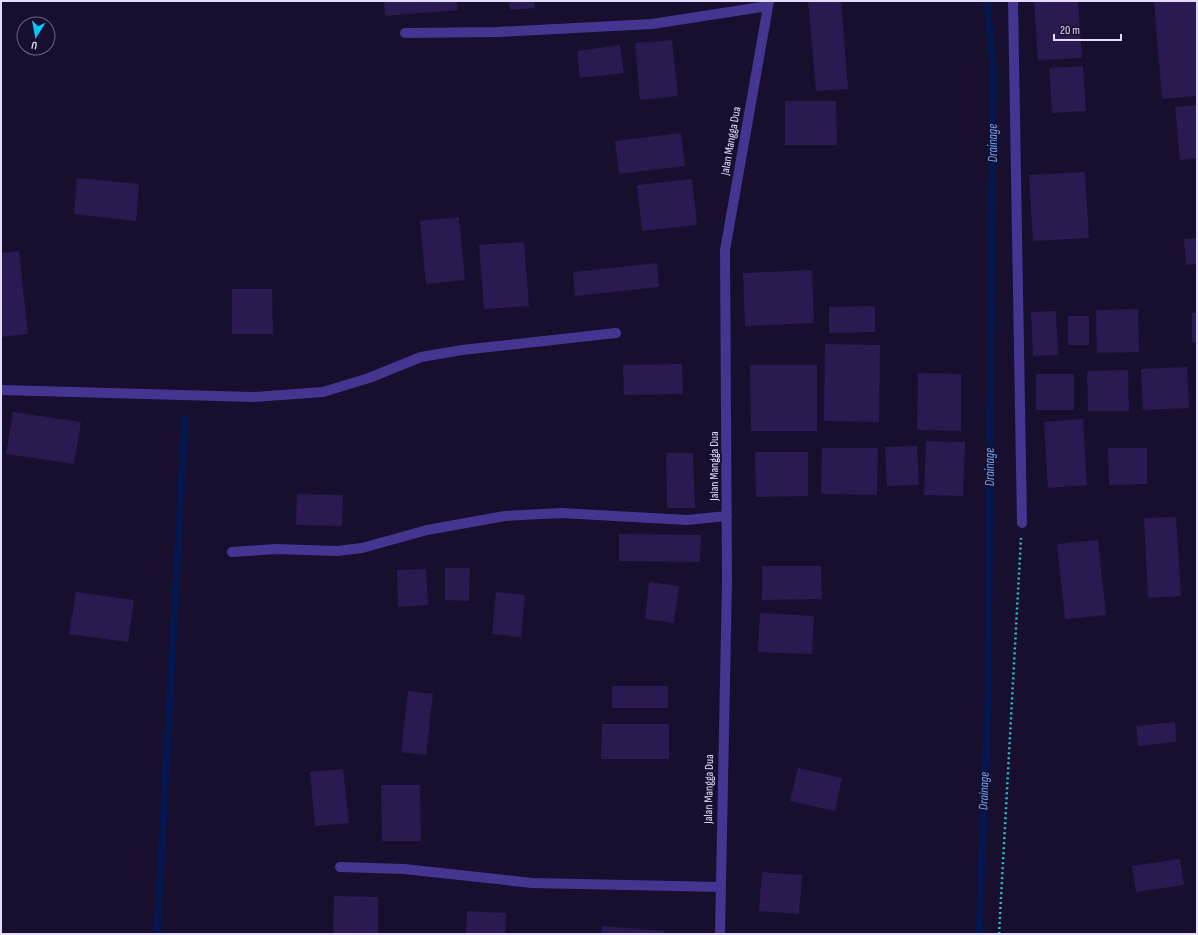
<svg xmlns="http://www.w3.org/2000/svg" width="1198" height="935" viewBox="0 0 1198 935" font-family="'Sofia Sans Condensed',sans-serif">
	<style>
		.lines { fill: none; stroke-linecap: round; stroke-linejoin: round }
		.stream { stroke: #051750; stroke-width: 7 }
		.building { fill: #2b1951 }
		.path { stroke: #24c0cb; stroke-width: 2.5; stroke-dasharray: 2 3; stroke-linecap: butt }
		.minor { stroke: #443591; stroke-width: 10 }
		.labels { text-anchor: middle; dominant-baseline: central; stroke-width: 4; stroke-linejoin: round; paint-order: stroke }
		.street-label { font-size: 12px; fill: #e4dcff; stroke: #180f2e }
		.water-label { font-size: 13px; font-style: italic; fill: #6aa7ff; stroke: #180f2e }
	</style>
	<rect width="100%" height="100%" fill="#180f2e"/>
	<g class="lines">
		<path class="stream" d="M157,934L185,419
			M979,934L988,700L993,67L987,1"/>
	</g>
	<path class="building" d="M384,1H457L458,10L385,16Z
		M509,1H534L535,8L510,10Z
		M808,1H841L848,89L816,91Z
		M1034,1H1078L1082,58L1038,60Z
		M1154,1H1197V96L1162,99Z
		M672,40L678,96L640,100L635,43Z
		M620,45L624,73L580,78L577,51Z
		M1083,66L1086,111L1052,113L1049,68Z
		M785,101H836L837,145H785Z
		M1197,105V158L1180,160L1175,107Z
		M681,133L685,166L619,174L615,141Z
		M1085,172L1089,238L1033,241L1029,175Z
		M77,178L139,184L136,221L74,214Z
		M692,179L697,225L642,231L637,185Z
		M459,217L465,280L426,284L420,221Z
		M1197,238V264L1186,265L1184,239Z
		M524,242L529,306L484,309L479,245Z
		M19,251L28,334L1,337V253Z
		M657,263L659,287L575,296L573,272Z
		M812,270L814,323L745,326L743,273Z
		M232,289H272L273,334H232Z
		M875,306V332L829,333V307Z
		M1138,309L1139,352L1097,353L1096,310Z
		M1056,311L1058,355L1033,356L1031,312Z
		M1192,313H1197V342H1192Z
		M1068,316H1089V345H1068Z
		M825,344L880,345L879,422L824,421Z
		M682,364L683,394L624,395L623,365Z
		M750,365H817V431H751Z
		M1187,367L1189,408L1143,410L1141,369Z
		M1128,370L1129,411H1088L1087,371Z
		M918,373L961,374V431L917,430Z
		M1036,374H1074V410H1036Z
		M13,412L81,422L74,464L6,454Z
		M1083,419L1087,485L1048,488L1044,422Z
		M926,441L965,442L963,496L924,495Z
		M917,446L919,485L887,486L885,447Z
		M822,448H878L877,495L821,494Z
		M1108,448H1147V484L1109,485Z
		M755,452H808V496L756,497Z
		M666,453H693L695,508H667Z
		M297,494L343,495L342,526L296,525Z
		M1176,517L1181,596L1148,598L1144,518Z
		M619,534L701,535L700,562L619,561Z
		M1098,540L1106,615L1065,619L1057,544Z
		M762,566H821L822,599L762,600Z
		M445,568H470L469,601L445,600Z
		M426,569L428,605L398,607L397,570Z
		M649,582L679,586L674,623L645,619Z
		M76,592L134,600L128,642L69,634Z
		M496,592L525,595L521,637L492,634Z
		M760,613L814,616L812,654L758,652Z
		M612,686H668V708H612Z
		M408,691L433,694L426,755L401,752Z
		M1175,722L1176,742L1138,746L1136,726Z
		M602,724H669V759H601Z
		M798,768L842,778L835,811L790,801Z
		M343,769L349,823L315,826L310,772Z
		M381,785H420L421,841H382Z
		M1180,859L1184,885L1136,892L1132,866Z
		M762,872L802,875L799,914L759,911Z
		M334,896L378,897V934H333Z
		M467,911L506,913L505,934H466Z
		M602,926L664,931V934H601Z"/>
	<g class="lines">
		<path class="path" d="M999,934L1021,538"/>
		<path class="minor" d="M1013,1L1022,523
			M405,33L498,32L652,24L768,6
			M1,390L253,397L323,392L369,378L421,357L462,350L616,333
			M232,552L276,549L337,551L362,548L427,530L505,516L561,513L687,520L727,516
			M340,867L404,869L532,883L720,887
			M720,934L727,580L725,250L769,1"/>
	</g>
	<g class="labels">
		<g class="street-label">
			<text transform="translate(731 141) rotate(-80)">Jalan Mangga Dua</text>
			<text transform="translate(714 466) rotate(-90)">Jalan Mangga Dua</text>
			<text transform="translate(709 789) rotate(-89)">Jalan Mangga Dua</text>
		</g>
		<g class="water-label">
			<text transform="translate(993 143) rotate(-90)">Drainage</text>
			<text transform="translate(990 467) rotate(-90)">Drainage</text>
			<text transform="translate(984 791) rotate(-88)">Drainage</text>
		</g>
	</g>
	<rect width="1198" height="935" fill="none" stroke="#e4dcff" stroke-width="4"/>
	<g transform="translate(36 36) rotate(191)"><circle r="19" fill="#180f2e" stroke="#6a6182"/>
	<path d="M0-3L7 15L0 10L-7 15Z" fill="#08c7ff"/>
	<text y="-6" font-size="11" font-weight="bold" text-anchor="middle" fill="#e4dcff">U</text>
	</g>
	<path d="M1054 34v6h67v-6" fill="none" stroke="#e4dcff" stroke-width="2"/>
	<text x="1060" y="34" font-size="12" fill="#e4dcff" stroke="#180f2e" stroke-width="3" paint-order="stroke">20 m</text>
</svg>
